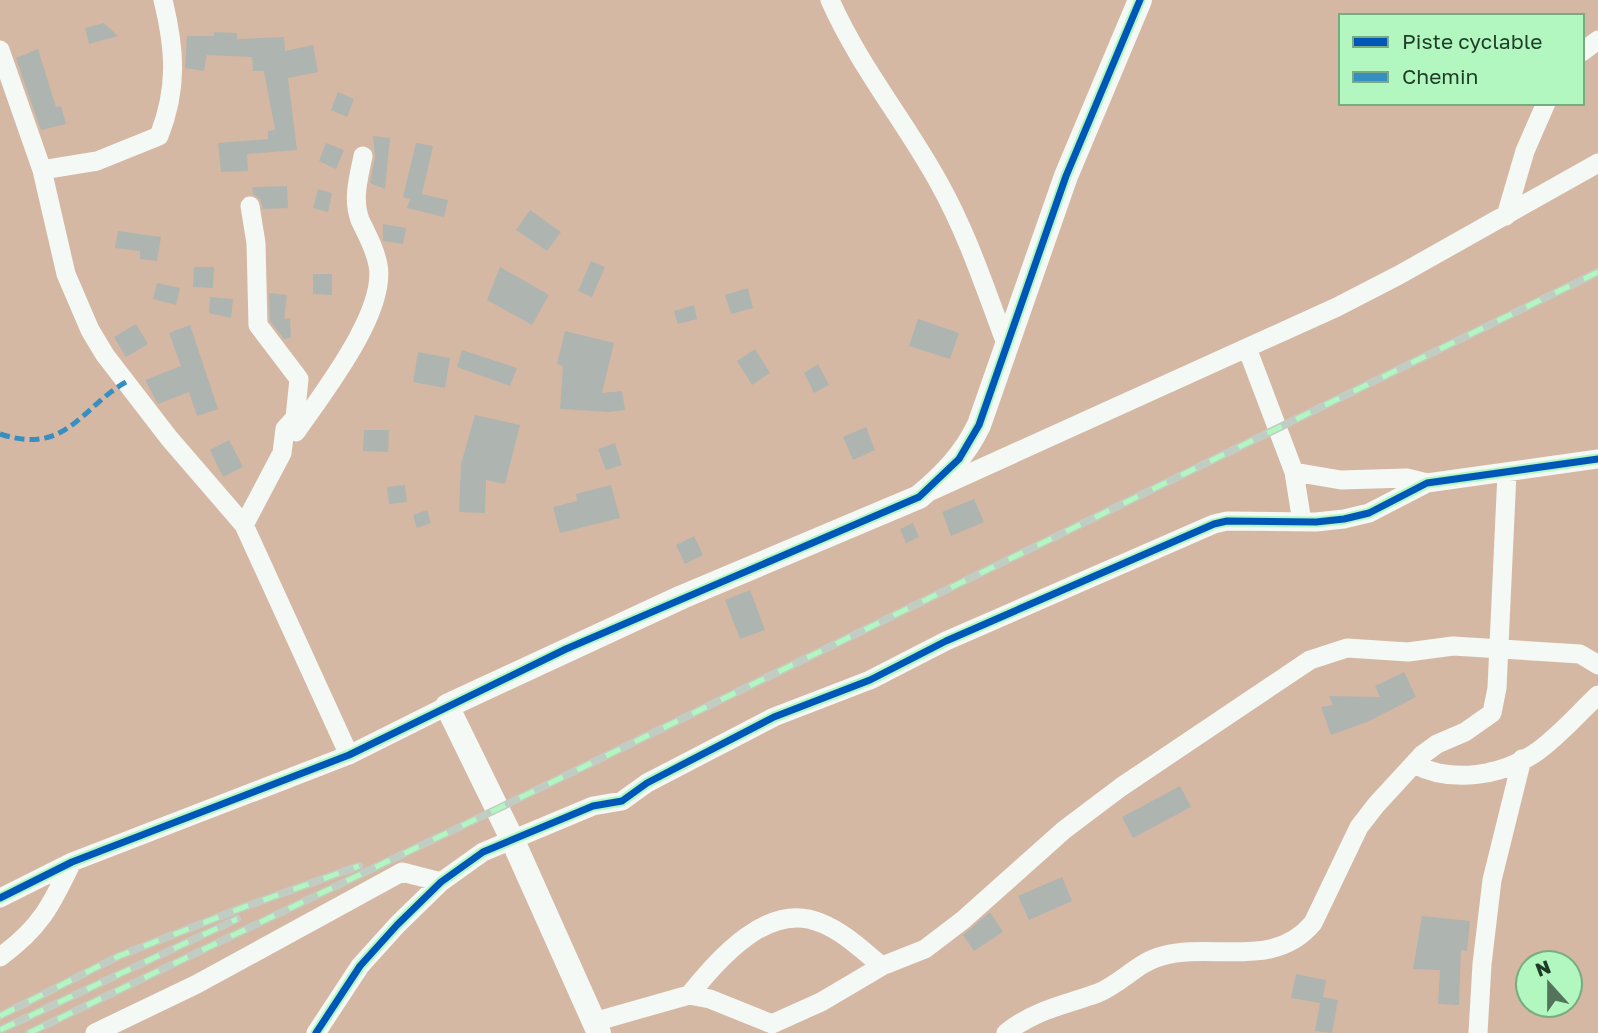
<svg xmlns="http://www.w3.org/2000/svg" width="1598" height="1033" viewBox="0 0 1598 1033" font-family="'Golos Text',sans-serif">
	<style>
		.green { fill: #d5b8a3; fill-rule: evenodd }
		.building { fill: #aeb4b0 }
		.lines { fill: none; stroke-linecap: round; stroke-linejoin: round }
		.minor { stroke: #f4f9f5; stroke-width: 19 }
		.tertiary { stroke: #f4f9f5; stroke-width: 24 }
		.rail-casing { stroke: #c1ccc3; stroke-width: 8 }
		.rail { stroke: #b1f7bf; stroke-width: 5; stroke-dasharray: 16; stroke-linecap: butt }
		.quiet { stroke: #378ec1; stroke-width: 5; stroke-dasharray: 10 5; stroke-linecap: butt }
		.cycleway-casing { stroke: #b1f7bf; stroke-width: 11 }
		.cycleway { stroke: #0057b8; stroke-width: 7 }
	</style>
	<rect width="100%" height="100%" fill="#b3dabc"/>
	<path class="green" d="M0,0H1598V1033H0ZM1341,16H1582V103H1341ZM1528,963H1570V1005H1528Z"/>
	<path class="building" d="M104,23L118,36L89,44L85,28Z
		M214,32L237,33V39L284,37L285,51L313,45L318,72L288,78L297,150L247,154L248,171L221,172L218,143L268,139V131L275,130L264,71H253L252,57L207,55L204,71L185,68L187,36H214Z
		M38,49L56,107L61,106L66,124L41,130L16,58Z
		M338,92L354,99L347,117L331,110Z
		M373,136L390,138L385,189L370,183L375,158Z
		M326,143L344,150L336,169L319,161Z
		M416,143L433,146L422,194L448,200L444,217L407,208L410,199L403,197Z
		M287,186L288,208L263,209L260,199L253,194L252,187Z
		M318,189L332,193L328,212L313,208Z
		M530,210L561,232L547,251L516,230Z
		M383,224L406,228L403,244L383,241Z
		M118,231L161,237L157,261L140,259V251L115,248Z
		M591,261L605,267L592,297L578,291Z
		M194,267H214L213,288L193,287Z
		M500,267L549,295L532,325L487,300Z
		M313,274H332V295L313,294Z
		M157,283L180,288L176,305L153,299Z
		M748,288L753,308L731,314L725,295Z
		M269,293L287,295L284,319L290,318L291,338L284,339L270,321Z
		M210,297L233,299L231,318L209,313Z
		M694,305L697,319L678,324L674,311Z
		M918,319L959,333L950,359L909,346Z
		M136,324L148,344L126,357L114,337Z
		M190,325L218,409L197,416L189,392L158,404L145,380L181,366L169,333Z
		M565,331L614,343L602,393L622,391L625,410L609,412L560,409L563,366L557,364Z
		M755,349L770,373L752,385L737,361Z
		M462,350L517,368L510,386L457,367Z
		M418,352L450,358L445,388L413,382Z
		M818,364L829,385L814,393L804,373Z
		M475,415L520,425L505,484L486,480L485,513L459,512L461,464Z
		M866,427L875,450L853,460L843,437Z
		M364,430H389L388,452L363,451Z
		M229,440L243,467L223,477L210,450Z
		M615,443L622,465L606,470L598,449Z
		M405,485L407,502L389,504L387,487Z
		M611,485L620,518L560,533L553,507L577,501L576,494Z
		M974,499L984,522L951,536L942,512Z
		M427,510L431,523L417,528L413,515Z
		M913,523L919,537L906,543L900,529Z
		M694,536L703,555L685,564L676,545Z
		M750,590L765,630L740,639L725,600Z
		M1404,672L1416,697L1367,722L1331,735L1321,707L1333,705L1329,696L1380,697L1375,686Z
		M1180,786L1191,807L1133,838L1122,817Z
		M1062,877L1072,901L1029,920L1018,896Z
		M990,912L1003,932L974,951L963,935Z
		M1422,916L1470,921L1467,951L1461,950L1459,1005L1438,1004L1440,970L1413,969Z
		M1296,974L1326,980L1323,997L1338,1000L1332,1033L1315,1031L1320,1003L1291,998Z"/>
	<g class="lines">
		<path class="minor" d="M830,0C859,66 905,121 939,183C967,233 985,288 1005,341
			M0,50L42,170L66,274L90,330L105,355L169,438L244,525
			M1582,52L1598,40
			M42,170L97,161L159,136C178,88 175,49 163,0
			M250,206L256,243L258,325L299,379L295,418L285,429L282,453L244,525L349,755
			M1506,216L1525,151L1546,103
			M1247,348L1294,472L1302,522
			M296,432C322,394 387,312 378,265C375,248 367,235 360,220C352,199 359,176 363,156
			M1294,472L1341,480L1407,478L1427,483
			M933,490L1337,307L1399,275L1598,163
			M1414,764C1452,784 1503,776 1538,751C1560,735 1579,713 1598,695
			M0,898L72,862L349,755L447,706
			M0,957C40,928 51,906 72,862
			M689,995C719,959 768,900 821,923C844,932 863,951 882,966
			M594,1022L689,995L710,999L772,1024L821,1002L882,966L925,949L963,920L1064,830L1121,787L1310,660L1347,648L1408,652L1453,646L1580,654L1598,665
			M95,1033L197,984L402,872L441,882
			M316,1033L360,966L397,925L441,882L483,852L593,806L622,801L647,783L774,717L870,680L946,641L1214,524L1227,521L1316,522L1344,519L1369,513L1427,483L1598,459
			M1006,1033C1034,1010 1065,1005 1098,993C1122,983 1138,962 1162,956C1214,942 1274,970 1313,923L1359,827L1376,805L1422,755L1437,744L1465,732L1492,713L1497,688L1507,473
			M1478,1033L1482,964L1492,880L1522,759"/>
		<path class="tertiary" d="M599,1033L513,841L447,706L682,597L919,497C945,475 964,456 979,425L1066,176L1140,0"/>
		<defs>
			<path id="rail" d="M0,1016L119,956L244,907L359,866
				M0,1030L237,919
				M29,1033L495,810L1598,272"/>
		</defs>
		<use href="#rail" class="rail-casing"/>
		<use href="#rail" class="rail"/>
		<path class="quiet" d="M0,434C67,456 81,407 126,382"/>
		<defs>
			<path id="cycleway" d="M0,898L72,862L349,755L566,649L919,497L959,459L979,425L1066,176L1140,0
				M316,1033L360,966L397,925L441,882L483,852L593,806L622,801L647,783L774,717L870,680L946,641L1214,524L1227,521L1316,522L1344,519L1369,513L1427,483L1598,459"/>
		</defs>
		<use href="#cycleway" class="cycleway-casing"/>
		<use href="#cycleway" class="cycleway"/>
	</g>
	<rect x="1339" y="14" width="245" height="91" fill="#b1f7bf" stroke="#77ac82" stroke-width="2"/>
	<rect x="1353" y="37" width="35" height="10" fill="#0057b8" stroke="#77ac82" stroke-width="2"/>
	<text x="1402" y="49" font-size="21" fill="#1f3c26">Piste cyclable</text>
	<rect x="1353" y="72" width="35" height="10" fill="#378ec1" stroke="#77ac82" stroke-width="2"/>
	<text x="1402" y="84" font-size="21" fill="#1f3c26">Chemin</text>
	<g transform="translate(1549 984) rotate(339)"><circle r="33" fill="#b1f7bf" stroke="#77ac82" stroke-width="2"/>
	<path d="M0-5L12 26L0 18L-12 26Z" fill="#53735a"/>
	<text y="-10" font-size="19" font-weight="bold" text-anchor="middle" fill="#1f3c26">N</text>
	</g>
</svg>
